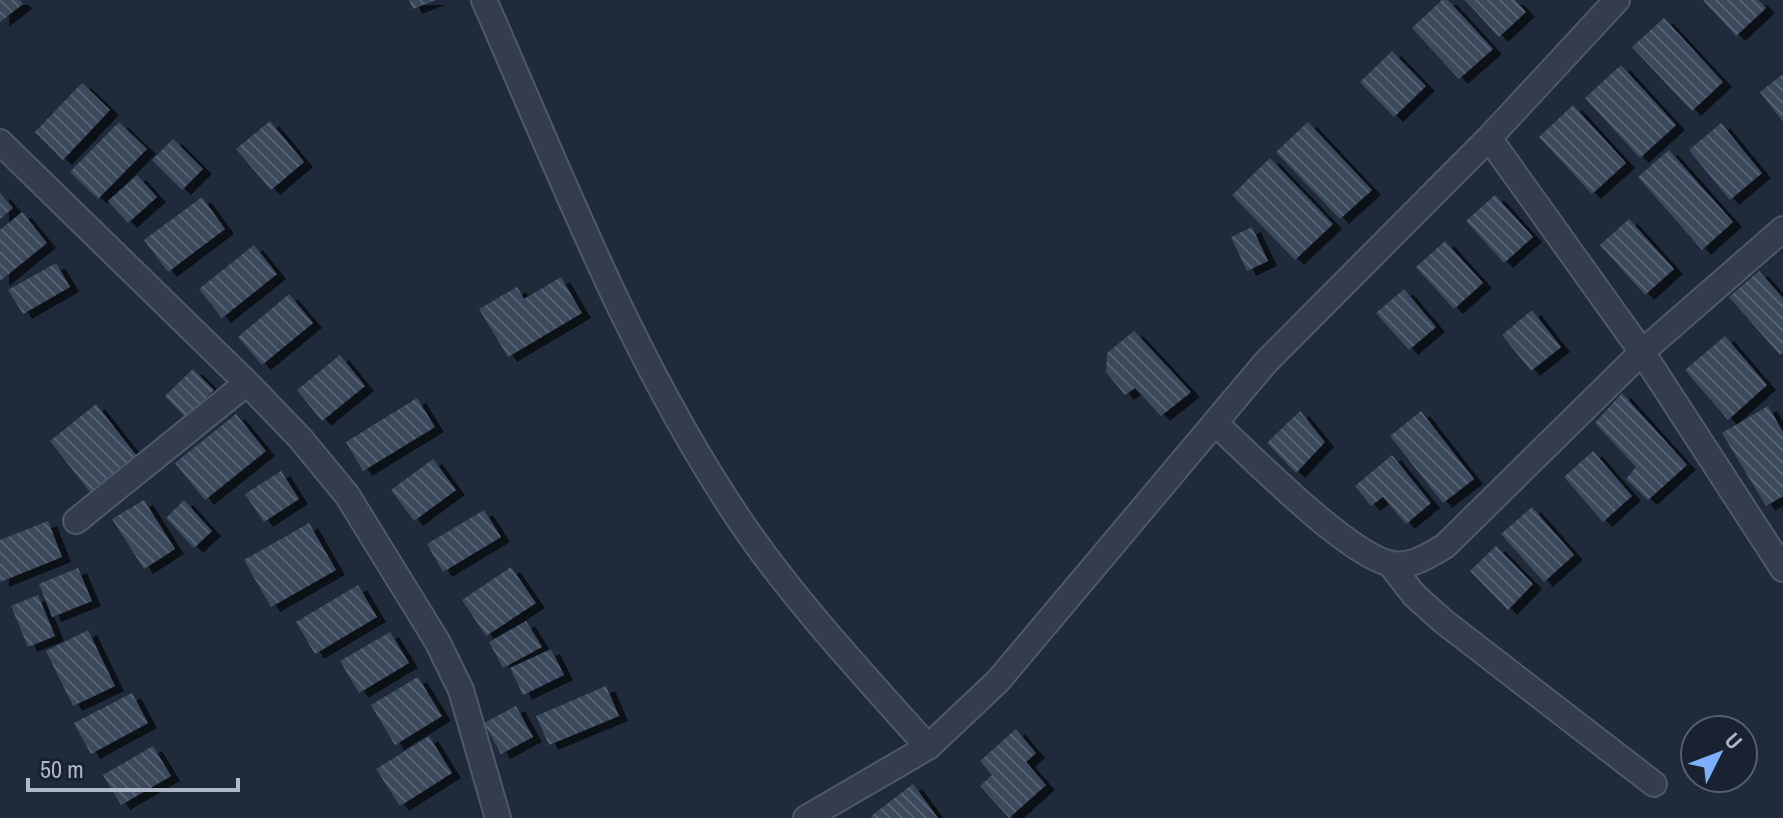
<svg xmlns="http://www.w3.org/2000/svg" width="1783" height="818" viewBox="0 0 1783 818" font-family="'Archivo Narrow',sans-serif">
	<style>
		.building { fill: url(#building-back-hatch); filter: url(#shadow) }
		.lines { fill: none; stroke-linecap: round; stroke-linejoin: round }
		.minor-casing { stroke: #4e5866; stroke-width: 28 }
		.minor { stroke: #333d4b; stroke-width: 24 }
	</style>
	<defs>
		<pattern id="building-back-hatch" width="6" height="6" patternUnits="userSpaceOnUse" patternTransform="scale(2)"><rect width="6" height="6" fill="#3b495b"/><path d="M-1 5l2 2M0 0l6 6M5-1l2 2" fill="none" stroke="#556171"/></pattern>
		<filter id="shadow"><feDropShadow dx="9" dy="5" stdDeviation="0" flood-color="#0009"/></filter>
	</defs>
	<rect width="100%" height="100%" fill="#1f2b3b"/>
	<path class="building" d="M0,0H20L23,4L0,22Z
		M409,0H436L413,9Z
		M1442,0H1448L1493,49L1459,79L1412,28Z
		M1465,0H1515L1526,12L1499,37Z
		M1703,0H1758L1766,8L1736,36Z
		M1664,18L1723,82L1692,111L1632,47Z
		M1392,51L1426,86L1394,117L1360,82Z
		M1621,65L1676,125L1640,158L1585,98Z
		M1783,74V122L1760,92Z
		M82,83L110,110L63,160L35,132Z
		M1573,105L1626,163L1592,194L1539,137Z
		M270,121L304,162L271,190L236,149Z
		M119,122L147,149L98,199L70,172Z
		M1308,122L1372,190L1340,219L1276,152Z
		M1721,123L1762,173L1730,200L1689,150Z
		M173,139L203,169L182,190L152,160Z
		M1669,150L1733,222L1702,250L1638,177Z
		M1270,158L1333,224L1295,260L1232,195Z
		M137,175L157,197L128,223L108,201Z
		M0,193L13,208L0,219Z
		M1495,195L1533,237L1504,263L1466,221Z
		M202,197L225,229L168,272L144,240Z
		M22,212L47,243L0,281V230Z
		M1629,219L1674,269L1645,295L1600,245Z
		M1252,227L1268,261L1247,271L1231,237Z
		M1445,241L1483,283L1454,309L1416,267Z
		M254,245L277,274L222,318L199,289Z
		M56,263L70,287L23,314L8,290Z
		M1759,271L1783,298V352L1780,355L1729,297Z
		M561,277L582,313L508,357L479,309L517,287L524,299Z
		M1404,289L1436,327L1409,350L1376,313Z
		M289,294L313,323L262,365L238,337Z
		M1532,310L1561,347L1531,371L1502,335Z
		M1134,331L1191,392L1161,416L1135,388L1125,395L1106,372L1107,353Z
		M1725,336L1767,385L1728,420L1685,370Z
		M340,355L365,386L322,421L297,390Z
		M193,369L214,390L186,418L165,396Z
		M1622,393L1687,465L1648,500L1626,479L1636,467L1595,423Z
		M417,398L435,427L363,471L346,442Z
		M96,404L140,460L93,496L50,441Z
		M1768,406L1783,432V496L1766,506L1722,433Z
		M1300,411L1325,442L1296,473L1267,443Z
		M1421,411L1474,479L1443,503L1390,436Z
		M236,414L266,451L205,500L175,463Z
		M1593,451L1632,496L1603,522L1564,477Z
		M1392,455L1431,503L1406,524L1383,497L1371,506L1355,486Z
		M433,459L456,490L414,521L391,490Z
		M281,471L299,499L264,522L245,494Z
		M144,500L175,549L144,569L112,519Z
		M184,500L212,531L194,548L166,518Z
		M1532,507L1574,555L1544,582L1501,534Z
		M484,510L501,537L443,572L427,544Z
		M48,521L62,557L0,582V540Z
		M309,523L336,570L271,607L244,560Z
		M1496,546L1533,584L1508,610L1470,571Z
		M511,567L536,603L486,636L462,600Z
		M78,568L92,601L52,617L39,584Z
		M358,585L377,617L315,654L296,622Z
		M38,595L55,636L28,647L11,606Z
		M526,621L542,647L503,668L489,642Z
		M88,630L115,686L73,706L46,651Z
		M390,632L409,663L359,693L340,661Z
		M551,649L564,675L523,695L510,668Z
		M418,677L442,716L395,745L371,705Z
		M606,686L619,716L549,745L536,716Z
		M132,693L148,723L91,754L74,723Z
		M516,706L533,737L501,754L484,723Z
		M1016,729L1036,753L1026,762L1046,785L1009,818L980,786L992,775L980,761Z
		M429,736L452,773L400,806L376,769Z
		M153,746L171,776L121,805L103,775Z
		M913,784L938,818H872L871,816Z"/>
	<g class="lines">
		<defs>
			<path id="minor" d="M484,0C563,179 634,366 745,528C799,606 865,676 928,747
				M1489,138L1642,352L1783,569
				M0,142L247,383L300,438L347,495L437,641L461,690L498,818
				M1215,423C1253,458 1343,550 1388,563C1409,569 1428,556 1445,546L1642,352L1783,229
				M76,521L247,383
				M1390,564L1414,595L1443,621L1654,784
				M806,818L928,747L998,681L1266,362L1489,138L1617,0"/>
		</defs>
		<use href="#minor" class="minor-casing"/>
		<use href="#minor" class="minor"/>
	</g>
	<g transform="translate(1719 754) rotate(48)"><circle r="38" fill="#192230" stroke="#555e6d" stroke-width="2"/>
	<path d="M0-6L14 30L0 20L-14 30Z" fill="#7cafff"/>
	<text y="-12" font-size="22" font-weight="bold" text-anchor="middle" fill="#aeb8c8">U</text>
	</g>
	<path d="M28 778v12h210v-12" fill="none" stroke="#aeb8c8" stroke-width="4"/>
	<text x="40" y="778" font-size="24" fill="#aeb8c8" stroke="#192230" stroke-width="6" paint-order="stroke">50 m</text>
</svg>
